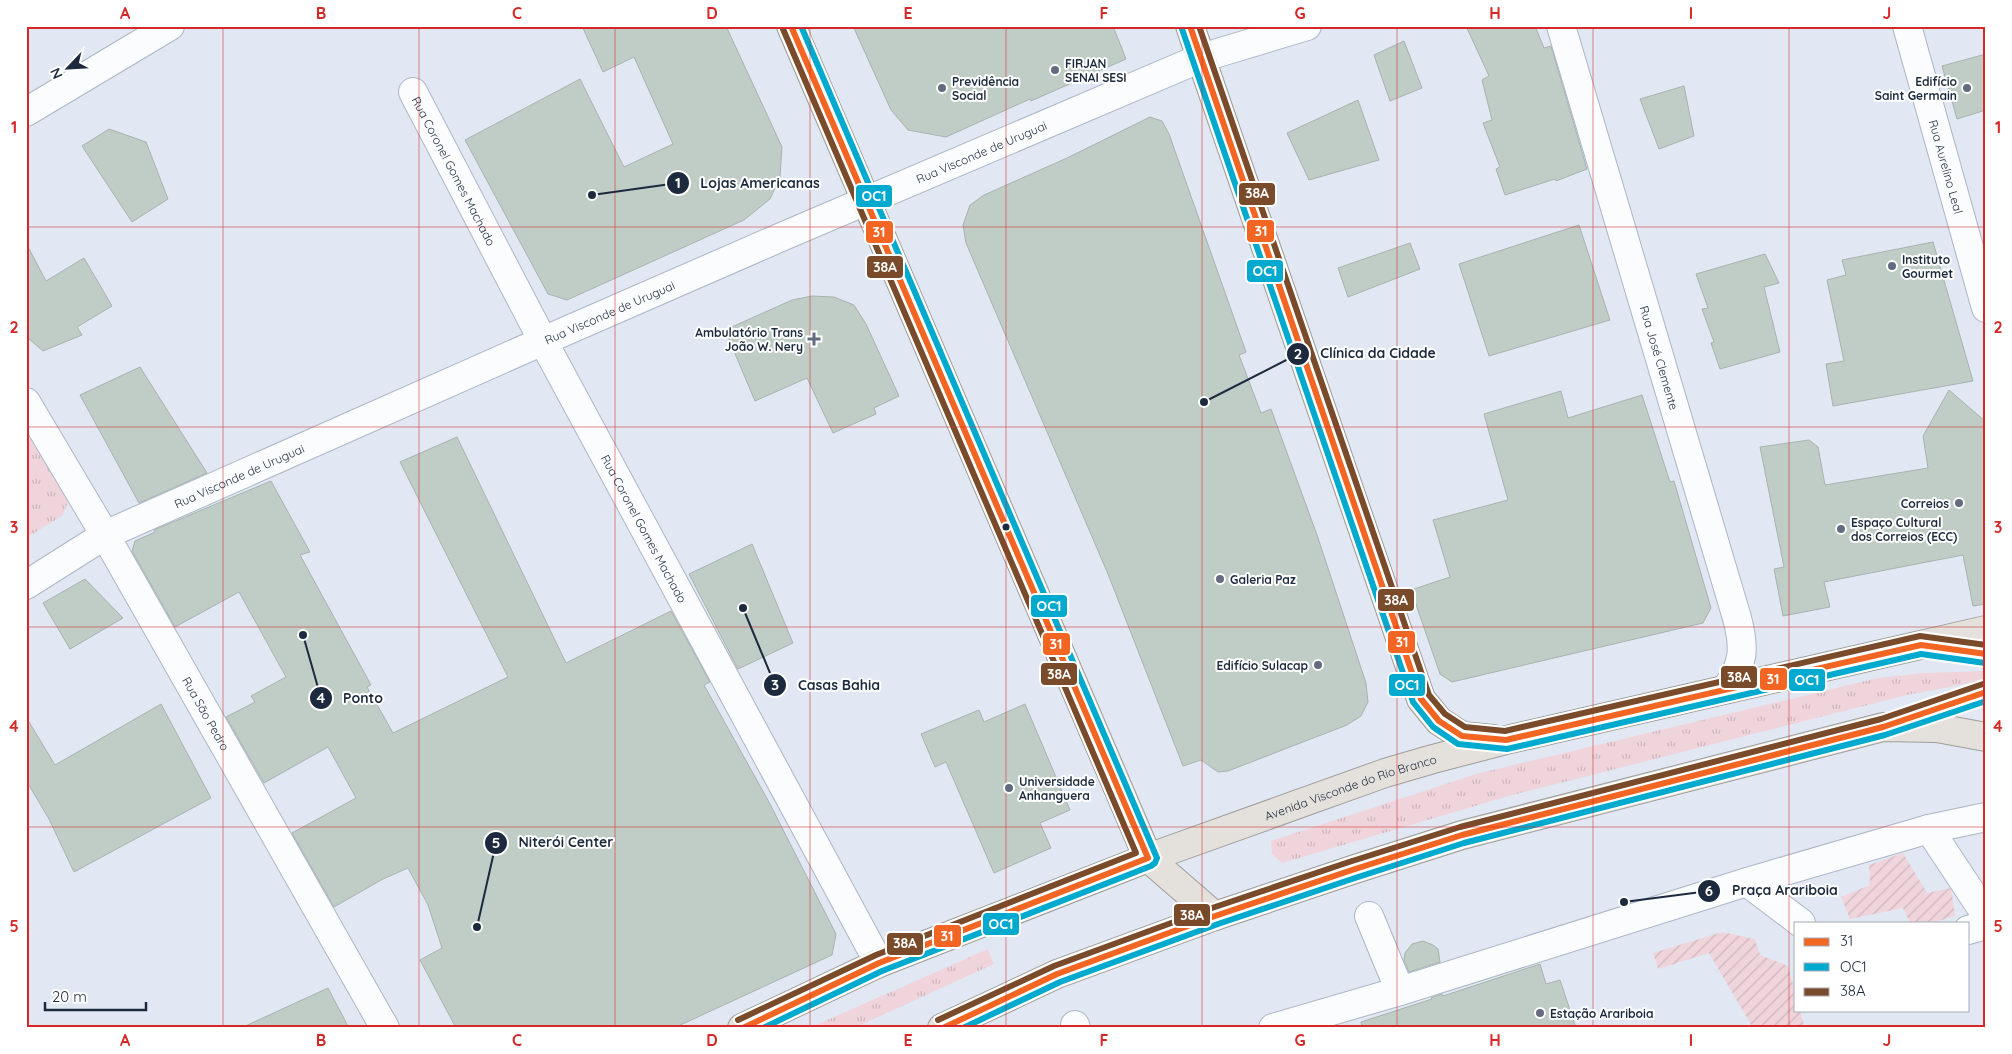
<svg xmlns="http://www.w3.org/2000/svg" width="2012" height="1054" viewBox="0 0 2012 1054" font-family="Quicksand,sans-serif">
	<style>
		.grass { fill: url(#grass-tufts) }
		.garden { fill: url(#garden-furrows) }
		.building { fill: #c0ccc6; stroke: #a8b3af }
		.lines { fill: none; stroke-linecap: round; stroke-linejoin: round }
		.minor-casing { stroke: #adb6c5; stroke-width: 30 }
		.major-casing { stroke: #a09e99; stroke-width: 30 }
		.minor { stroke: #fafcfd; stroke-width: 28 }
		.major { stroke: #e4e1dc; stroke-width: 28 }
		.bus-1-casing { stroke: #fff; stroke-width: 10 }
		.bus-2-casing { stroke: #fff; stroke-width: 10 }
		.bus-3-casing { stroke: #fff; stroke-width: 10 }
		.bus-1 { stroke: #f26522; stroke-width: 6 }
		.bus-2 { stroke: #00a9ce; stroke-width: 6 }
		.bus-3 { stroke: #7a4b2a; stroke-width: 6 }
		.grid { fill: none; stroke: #d62828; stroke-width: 1; stroke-opacity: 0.55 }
		.poi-dot { fill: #626c7e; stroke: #fff; stroke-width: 2 }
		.bus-dot { fill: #1d2a3e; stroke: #fff; stroke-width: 2 }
		.labels { text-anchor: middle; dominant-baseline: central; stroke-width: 4; stroke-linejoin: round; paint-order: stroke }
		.poi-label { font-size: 12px; font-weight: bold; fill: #1d2a3e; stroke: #fff; text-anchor: start }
		.street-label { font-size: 12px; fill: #1d2a3e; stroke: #fff }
		.leader { fill: none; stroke: #1d2a3e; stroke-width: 2 }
		.callout-dot { fill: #1d2a3e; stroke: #fff; stroke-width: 2 }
		.mark-label { font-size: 15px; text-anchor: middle; font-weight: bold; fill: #fff }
		.callout-label { font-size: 14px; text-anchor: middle; font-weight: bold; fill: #1d2a3e; stroke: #fff; stroke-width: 4; stroke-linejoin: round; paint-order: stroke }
		.line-badge { stroke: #fff; stroke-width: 2 }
		.badge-label { font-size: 14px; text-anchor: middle; font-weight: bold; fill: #fff }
		.neatline { fill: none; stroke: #d62828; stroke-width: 2 }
		.grid-label { font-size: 16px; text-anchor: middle; font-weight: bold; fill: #d62828 }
	</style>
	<defs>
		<pattern id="grass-tufts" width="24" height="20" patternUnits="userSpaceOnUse" patternTransform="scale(1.25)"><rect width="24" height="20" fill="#efd5db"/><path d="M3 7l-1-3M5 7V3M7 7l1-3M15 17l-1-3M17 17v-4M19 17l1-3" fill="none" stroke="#ccb7bd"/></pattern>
		<pattern id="garden-furrows" width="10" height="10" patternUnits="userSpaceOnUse" patternTransform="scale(1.25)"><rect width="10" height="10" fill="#efd5db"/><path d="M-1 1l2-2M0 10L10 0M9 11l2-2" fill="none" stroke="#ccb7bd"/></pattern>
	</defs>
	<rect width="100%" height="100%" fill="#e1e8f4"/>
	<path class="grass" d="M26,429L69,500L62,516L26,538Z
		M1986,671V680L1907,695L1509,796L1282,863L1272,854L1271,841L1476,774L1878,678L1923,673Z
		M988,949L994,964L854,1028H809Z"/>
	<path class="garden" d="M1903,853L1927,893L1951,888L1955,916L1932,923H1910L1903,908L1850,919L1841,897L1870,885L1869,865Z
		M1722,932L1755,939L1760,955L1788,966L1796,995V1010H1800L1805,1028H1753L1709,953L1658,969L1653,953Z"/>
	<path class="building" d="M582,26H726L782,147L780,177L770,199L744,220L567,300L548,294L465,140L580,79L624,167L673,144L634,57L603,72Z
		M853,26H1113L1126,59L1031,101L1030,99L946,137L908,130L891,110Z
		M1466,26H1535L1544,48L1551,46L1587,169L1556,181L1555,179L1505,195L1496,169L1500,167L1483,123L1492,120L1482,80L1489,76Z
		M1404,41L1422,88L1390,101L1374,55Z
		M1986,54V110L1957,119L1942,66Z
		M1684,86L1694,136L1659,149L1640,99Z
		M1358,100L1379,160L1309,180L1287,133Z
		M1150,117L1162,121L1169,134L1246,352L1239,355L1261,413L1271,409L1317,535L1366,683L1368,702L1361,716L1347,725L1228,771L1218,772L1201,760L1183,766L1108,574L966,243L963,225L970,205L984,195L1067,158Z
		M109,129L146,142L168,199L132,222L82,146Z
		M1579,225L1610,320L1489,356L1459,264Z
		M1933,242L1973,381L1833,406L1826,364L1844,361L1827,280L1846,275L1842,260Z
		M26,243L46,281L84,258L112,306L77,327L82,335L43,351L29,339L26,333Z
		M1410,243L1420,269L1348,297L1338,268Z
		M1765,254L1779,283L1764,287L1780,352L1720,369L1711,343L1714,342L1702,309L1708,308L1696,274Z
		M812,296L834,297L854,305L866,324L899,396L874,408L876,414L833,433L807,378L755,401L725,330L792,300Z
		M140,367L207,473L139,503L80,395Z
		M1949,390L1986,422V604L1973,606L1963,555L1824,582L1830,607L1783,616L1774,569L1784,567L1760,447L1809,440L1818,447L1825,485L1928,468L1923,436Z
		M1561,391L1568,418L1642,395L1670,482L1674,481L1711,608L1703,623L1452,682L1440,674L1411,590L1450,577L1433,520L1508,500L1484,414Z
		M457,437L566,663L671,611L710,682L704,685L770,804L836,934L832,955L674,1028H456L420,960L442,948L428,905L408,868L383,879L334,907L292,833L356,798L328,747L264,783L226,717L255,702L251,696L286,677L239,592L175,627L132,551L135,541L155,532L154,530L271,481L310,552L300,555L371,685L367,687L393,733L508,677L400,462Z
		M752,544L793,643L738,669L689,574Z
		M85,579L123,618L70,649L43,603Z
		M161,704L211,798L74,872L49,819L26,780V717L55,765Z
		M1025,704L1070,810L1040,823L1051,848L994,873L946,762L935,767L921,734L979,710L984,722Z
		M1423,941L1433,945L1438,949L1440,962L1409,972L1404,960L1405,953L1412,944Z
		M1540,964L1546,984L1560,980L1576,1028H1362L1361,1022L1432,999L1431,998L1442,994L1443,996Z
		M328,988L349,1028H241Z"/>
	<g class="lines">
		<defs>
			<g id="minor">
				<path id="s1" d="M1561,26L1737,618C1745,648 1744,664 1726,689"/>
				<path id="s2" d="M1907,26L1986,308"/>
				<path id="s3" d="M413,92L543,341L879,963"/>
				<path d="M26,112L170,26"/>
				<path id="s4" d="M26,402L105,535L385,1028"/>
				<path id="s5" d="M26,585L105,535L543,341L786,235L1201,58L1307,26"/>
				<path d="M1929,829L1986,817"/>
				<path d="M1747,882L1801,923"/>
				<path d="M1369,916L1400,991"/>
				<path d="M1968,930L1986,925"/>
				<path d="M1075,1025L1076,1028"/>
				<path d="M1273,1028L1400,991L1747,882L1929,829L1986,915"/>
			</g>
			<g id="major">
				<path d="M791,26L1148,858L1215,916"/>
				<path d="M1190,26L1421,699L1439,721L1462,736L1493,739"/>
				<path id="s6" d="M742,1028L879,963L1148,858L1385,773L1433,759L1506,740L1986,630"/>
				<path d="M942,1028L1057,974L1215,916L1352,870L1462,835L1883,727L1937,728L1986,737"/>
			</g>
		</defs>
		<use href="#minor" class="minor-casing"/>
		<use href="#major" class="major-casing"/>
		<use href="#minor" class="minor"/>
		<use href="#major" class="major"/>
		<defs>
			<path id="bus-1" d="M1190,26L1421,699L1439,721L1462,736L1506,740L1921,645L1986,654
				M743,1028L879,963L1148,858L791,26
				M943,1028L1057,974L1215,916L1352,870L1462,835L1883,727L1986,692"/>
			<path id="bus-2" d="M1182,29L1413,702L1433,727L1458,744L1507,749L1921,654L1985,663
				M763,1028L882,971L1151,866L1155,863L1157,858L801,26
				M963,1028L1060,982L1218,924L1355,878L1464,843L1885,735L1986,701"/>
			<path id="bus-3" d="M1199,26L1429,695L1445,714L1465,727L1505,731L1920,636L1986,645
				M738,1020L876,955L1136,853L783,29
				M938,1020L1054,966L1212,908L1349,862L1460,827L1881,719L1983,684"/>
		</defs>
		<use href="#bus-1" class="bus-1-casing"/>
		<use href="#bus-2" class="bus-2-casing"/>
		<use href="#bus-3" class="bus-3-casing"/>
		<use href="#bus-1" class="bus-1"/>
		<use href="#bus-2" class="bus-2"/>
		<use href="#bus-3" class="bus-3"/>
	</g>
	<path class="grid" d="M223,26V1028M419,26V1028M615,26V1028M810,26V1028M1006,26V1028M1202,26V1028M1397,26V1028M1593,26V1028M1789,26V1028M26,227H1986M26,427H1986M26,627H1986M26,827H1986"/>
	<g class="poi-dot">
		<circle cx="1055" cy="70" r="5"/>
		<circle cx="942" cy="88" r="5"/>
		<circle cx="1967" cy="88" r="5"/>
		<circle cx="1892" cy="266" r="5"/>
		<path d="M811.5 331.5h5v5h5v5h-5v5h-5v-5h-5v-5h5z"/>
		<circle cx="1959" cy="503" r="5"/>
		<circle cx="1841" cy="529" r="5"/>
		<circle cx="1220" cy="579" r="5"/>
		<circle cx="1318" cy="665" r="5"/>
		<circle cx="1009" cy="788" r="5"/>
		<circle cx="1540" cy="1013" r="5"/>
	</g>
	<circle class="bus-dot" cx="1006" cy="527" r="4.5"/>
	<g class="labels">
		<g class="poi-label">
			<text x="1065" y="63">FIRJAN<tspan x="1065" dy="14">SENAI SESI</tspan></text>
			<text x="952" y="81">Previdência<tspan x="952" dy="14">Social</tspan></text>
			<text x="1957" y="81" text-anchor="end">Edifício<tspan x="1957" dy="14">Saint Germain</tspan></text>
			<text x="1902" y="259">Instituto<tspan x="1902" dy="14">Gourmet</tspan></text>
			<text x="803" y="332" text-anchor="end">Ambulatório Trans<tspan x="803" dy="14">João W. Nery</tspan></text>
			<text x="1949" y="503" text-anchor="end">Correios</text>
			<text x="1851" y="522">Espaço Cultural<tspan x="1851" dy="14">dos Correios (ECC)</tspan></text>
			<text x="1230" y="579">Galeria Paz</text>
			<text x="1308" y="665" text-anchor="end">Edifício Sulacap</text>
			<text x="1019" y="781">Universidade<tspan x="1019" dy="14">Anhanguera</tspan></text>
			<text x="1550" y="1013">Estação Arariboia</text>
		</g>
		<g class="street-label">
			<text stroke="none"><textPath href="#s5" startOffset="1050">Rua Visconde de Uruguai</textPath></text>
			<text stroke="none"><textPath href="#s2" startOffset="146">Rua Aurelino Leal</textPath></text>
			<text stroke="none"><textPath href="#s3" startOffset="89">Rua Coronel Gomes Machado</textPath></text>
			<text stroke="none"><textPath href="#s5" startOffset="645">Rua Visconde de Uruguai</textPath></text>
			<text stroke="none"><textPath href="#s1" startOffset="346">Rua José Clemente</textPath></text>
			<text stroke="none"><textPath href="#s5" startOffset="240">Rua Visconde de Uruguai</textPath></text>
			<text stroke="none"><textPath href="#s3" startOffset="494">Rua Coronel Gomes Machado</textPath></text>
			<text stroke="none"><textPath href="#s4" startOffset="360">Rua São Pedro</textPath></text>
			<text stroke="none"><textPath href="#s6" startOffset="655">Avenida Visconde do Rio Branco</textPath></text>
		</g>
	</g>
	<path class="leader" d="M592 195L678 183M1204 402L1298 354M743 608L775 685M303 635L321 698M477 927L496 843M1624 902L1709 891"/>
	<g class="callout-dot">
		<circle cx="592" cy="195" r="5"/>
		<circle cx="1204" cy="402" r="5"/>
		<circle cx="743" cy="608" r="5"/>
		<circle cx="303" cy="635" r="5"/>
		<circle cx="477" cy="927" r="5"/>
		<circle cx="1624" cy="902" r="5"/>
		<circle cx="678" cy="183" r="12"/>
		<circle cx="1298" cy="354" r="12"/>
		<circle cx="775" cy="685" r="12"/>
		<circle cx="321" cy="698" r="12"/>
		<circle cx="496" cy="843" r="12"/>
		<circle cx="1709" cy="891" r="12"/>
	</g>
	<g class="mark-label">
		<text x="678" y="188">1</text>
		<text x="1298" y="359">2</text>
		<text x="775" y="690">3</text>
		<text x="321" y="703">4</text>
		<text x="496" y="848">5</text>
		<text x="1709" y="896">6</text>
	</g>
	<g class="callout-label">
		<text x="760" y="188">Lojas Americanas</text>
		<text x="1378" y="358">Clínica da Cidade</text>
		<text x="839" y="690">Casas Bahia</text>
		<text x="363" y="703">Ponto</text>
		<text x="566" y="847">Niterói Center</text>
		<text x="1785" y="895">Praça Arariboia</text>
	</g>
	<g class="line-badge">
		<rect x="1238" y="182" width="38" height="24" rx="5" fill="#7a4b2a"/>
		<rect x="855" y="184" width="38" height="24" rx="5" fill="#00a9ce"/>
		<rect x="1246" y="219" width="29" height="24" rx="5" fill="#f26522"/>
		<rect x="865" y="220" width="29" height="24" rx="5" fill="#f26522"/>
		<rect x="866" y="255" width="38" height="24" rx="5" fill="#7a4b2a"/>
		<rect x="1246" y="259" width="38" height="24" rx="5" fill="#00a9ce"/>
		<rect x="1377" y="588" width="38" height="24" rx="5" fill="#7a4b2a"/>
		<rect x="1030" y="594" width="38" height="24" rx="5" fill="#00a9ce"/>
		<rect x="1387" y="630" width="29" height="24" rx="5" fill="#f26522"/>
		<rect x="1042" y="632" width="29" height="24" rx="5" fill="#f26522"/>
		<rect x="1040" y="662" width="38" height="24" rx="5" fill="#7a4b2a"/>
		<rect x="1720" y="665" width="38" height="24" rx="5" fill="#7a4b2a"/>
		<rect x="1759" y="667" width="29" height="24" rx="5" fill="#f26522"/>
		<rect x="1788" y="668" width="38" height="24" rx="5" fill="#00a9ce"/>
		<rect x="1388" y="673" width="38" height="24" rx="5" fill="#00a9ce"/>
		<rect x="1173" y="903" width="38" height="24" rx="5" fill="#7a4b2a"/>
		<rect x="982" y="912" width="38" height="24" rx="5" fill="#00a9ce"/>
		<rect x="933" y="924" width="29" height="24" rx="5" fill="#f26522"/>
		<rect x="886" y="932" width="38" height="24" rx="5" fill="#7a4b2a"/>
	</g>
	<g class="badge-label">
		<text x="1257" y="198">38A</text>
		<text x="874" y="201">OC1</text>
		<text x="1261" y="236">31</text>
		<text x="879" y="237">31</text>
		<text x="885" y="272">38A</text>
		<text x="1265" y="276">OC1</text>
		<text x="1396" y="605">38A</text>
		<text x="1049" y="611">OC1</text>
		<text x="1402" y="647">31</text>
		<text x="1056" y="649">31</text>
		<text x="1059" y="679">38A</text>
		<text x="1739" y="682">38A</text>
		<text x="1773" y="684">31</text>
		<text x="1807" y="685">OC1</text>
		<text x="1407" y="690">OC1</text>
		<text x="1192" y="920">38A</text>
		<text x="1001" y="929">OC1</text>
		<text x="947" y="941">31</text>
		<text x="905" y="948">38A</text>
	</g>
	<rect width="2012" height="1054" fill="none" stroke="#ffffff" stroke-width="55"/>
	<rect x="1794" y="922" width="175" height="90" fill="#ffffff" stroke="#a5aab2"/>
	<rect x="1804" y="938" width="25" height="8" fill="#f26522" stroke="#a5aab2"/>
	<text x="1840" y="946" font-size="15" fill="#1d2a3e">31</text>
	<rect x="1804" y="963" width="25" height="8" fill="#00a9ce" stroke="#a5aab2"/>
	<text x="1840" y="972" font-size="15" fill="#1d2a3e">OC1</text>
	<rect x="1804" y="988" width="25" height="8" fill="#7a4b2a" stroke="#a5aab2"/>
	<text x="1840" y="996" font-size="15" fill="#1d2a3e">38A</text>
	<g transform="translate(68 68) rotate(245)" stroke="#ffffff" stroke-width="4" paint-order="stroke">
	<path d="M0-4L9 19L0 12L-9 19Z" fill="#1d2a3e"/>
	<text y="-8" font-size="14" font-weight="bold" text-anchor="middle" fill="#1d2a3e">N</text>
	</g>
	<path d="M45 1002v8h101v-8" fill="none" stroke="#1d2a3e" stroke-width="2.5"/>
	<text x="52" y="1002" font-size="15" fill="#1d2a3e" stroke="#ffffff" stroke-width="4" paint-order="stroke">20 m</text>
	<rect x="28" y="28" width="1956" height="998" class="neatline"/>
	<g class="grid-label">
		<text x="125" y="19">A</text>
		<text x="321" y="19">B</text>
		<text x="517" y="19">C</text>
		<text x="712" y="19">D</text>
		<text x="908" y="19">E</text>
		<text x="1104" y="19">F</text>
		<text x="1300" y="19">G</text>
		<text x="1495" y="19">H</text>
		<text x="1691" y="19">I</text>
		<text x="1887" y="19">J</text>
		<text x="14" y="133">1</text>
		<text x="1998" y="133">1</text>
		<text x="14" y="333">2</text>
		<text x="1998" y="333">2</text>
		<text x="14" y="533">3</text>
		<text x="1998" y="533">3</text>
		<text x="14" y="732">4</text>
		<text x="1998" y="732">4</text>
		<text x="14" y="932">5</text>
		<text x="1998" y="932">5</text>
		<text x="125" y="1046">A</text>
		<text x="321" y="1046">B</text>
		<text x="517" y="1046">C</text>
		<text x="712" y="1046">D</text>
		<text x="908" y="1046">E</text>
		<text x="1104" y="1046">F</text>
		<text x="1300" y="1046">G</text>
		<text x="1495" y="1046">H</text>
		<text x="1691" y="1046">I</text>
		<text x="1887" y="1046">J</text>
	</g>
</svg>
